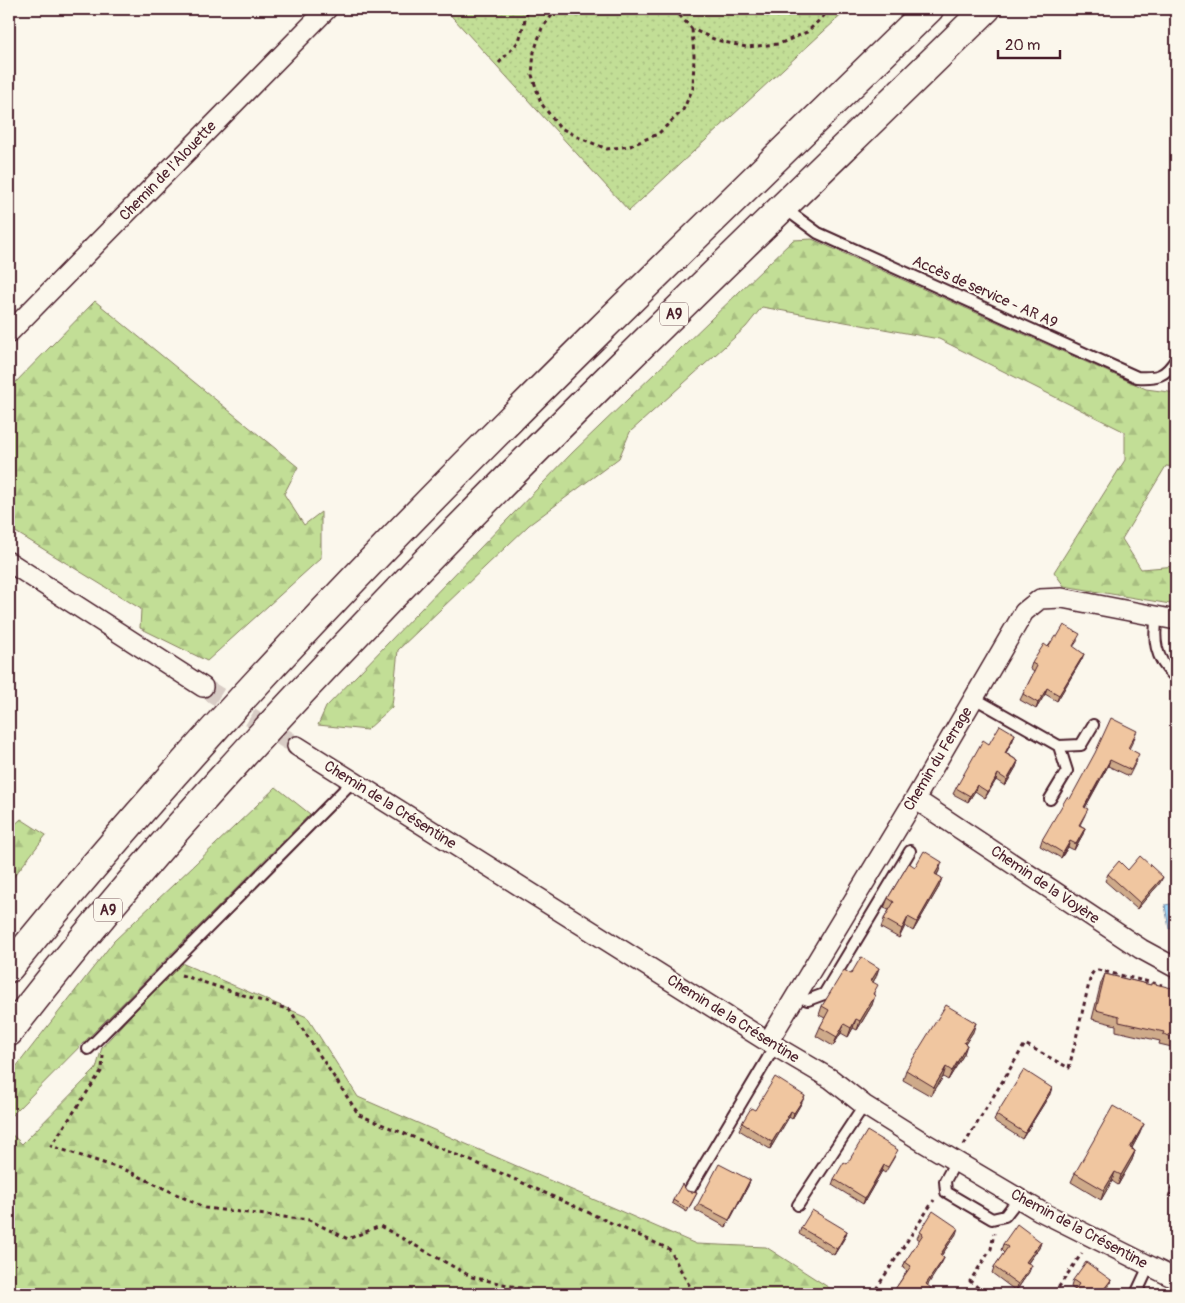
<svg xmlns="http://www.w3.org/2000/svg" width="1185" height="1303" viewBox="0 0 1185 1303" font-family="Pangolin,sans-serif">
	<style>
		.forest { fill: url(#forest-firs); stroke: #867e60 }
		.garden { fill: url(#garden-dots); stroke: #867e60 }
		.water { fill: url(#water-ripples); stroke: #7c8faa }
		.lines { fill: none; stroke-linecap: round; stroke-linejoin: round }
		.street-tunnel { stroke: #d8ccc5; stroke-width: 19; stroke-dasharray: 19 9; stroke-linecap: butt }
		.lane-casing { stroke: #4a1f2b; stroke-width: 14 }
		.street-casing { stroke: #4a1f2b; stroke-width: 22 }
		.highway-casing { stroke: #4a1f2b; stroke-width: 31 }
		.path { stroke: #4a1f2b; stroke-width: 3; stroke-dasharray: 4 4; stroke-linecap: butt }
		.lane { stroke: #fbf7ec; stroke-width: 10 }
		.street { stroke: #fbf7ec; stroke-width: 19 }
		.highway { stroke: #fbf7ec; stroke-width: 28 }
		.wall { fill: #ceaa8a; stroke: #4a1f2b }
		.shaded-wall { fill: #a88b70; stroke: #4a1f2b }
		.building { fill: #f0c6a0; stroke: #4a1f2b }
		.labels { text-anchor: middle; dominant-baseline: central; stroke-width: 4.5; stroke-linejoin: round; paint-order: stroke }
		.shield { fill: #fbf7ec; stroke: #7f6065; stroke-width: 1 }
		.shield-label { font-size: 14px; font-weight: bold; fill: #4a1f2b }
		.street-label { font-size: 15px; fill: #4a1f2b; stroke: #fbf7ec }
	</style>
	<defs>
		<pattern id="forest-firs" width="22" height="20" patternUnits="userSpaceOnUse" patternTransform="scale(1.25)"><rect width="22" height="20" fill="#c2de96"/><path d="M5 1l3.5 6h-7zM16 11l3.5 6h-7z" fill="#a8be81"/></pattern>
		<pattern id="garden-dots" width="8" height="8" patternUnits="userSpaceOnUse" patternTransform="scale(1.25)"><rect width="8" height="8" fill="#c2de96"/><path d="M2 2h.1M6 6h.1" fill="none" stroke="#a8be81" stroke-width="1.8" stroke-linecap="round"/></pattern>
		<pattern id="water-ripples" width="26" height="14" patternUnits="userSpaceOnUse" patternTransform="scale(1.25)"><rect width="26" height="14" fill="#9ddafe"/><path d="M2 4q2-2 4 0t4 0M15 11q2-2 4 0t4 0" fill="none" stroke="#89bbda"/></pattern>
	</defs>
	<rect width="100%" height="100%" fill="#fbf7ec"/>
	<filter id="ink" filterUnits="userSpaceOnUse"><feTurbulence type="fractalNoise" baseFrequency=".02" numOctaves="2"/><feDisplacementMap in="SourceGraphic" scale="10" xChannelSelector="R" yChannelSelector="G"/><feConvolveMatrix kernelMatrix="1 2 1 2 8 2 1 2 1" color-interpolation-filters="sRGB"/></filter>
	<g filter="url(#ink)">
		<path class="forest" d="M812,239L1146,389L1176,393V467L1166,466L1122,539L1141,569L1176,566V605L1064,586L1054,572L1125,460V432L939,339L762,307L746,327L630,432L619,458L529,525L398,650L392,707L367,730L318,725L326,707L572,453L793,240Z
			M95,301L298,467L284,494L304,525L321,512V558L207,661L140,628L141,609L9,528V389Z
			M276,787L310,814L9,1118V1076L114,941Z
			M21,819L46,835L9,883V830Z
			M179,962L307,1017L358,1097L696,1244L766,1247L831,1289L849,1294H9V1132L22,1144L96,1069L102,1047Z"/>
		<path class="garden" d="M445,9H848L629,211Z"/>
		<path class="water" d="M1176,903V927L1169,929L1165,905Z"/>
		<g class="lines">
			<path class="street-tunnel" d="M203,687L297,746"/>
			<defs>
				<path id="lane" d="M784,208L818,233L1137,377C1157,378 1165,377 1176,359
					M1157,616C1153,639 1155,658 1173,675
					M974,698L1059,746L1067,771L1050,799
					M1059,746L1081,745L1093,725
					M796,996L808,1000L824,994L910,851
					M88,1049L353,781
					M956,1161L945,1181L946,1192L992,1219L1005,1216L1019,1198
					M690,1189L775,1046
					M798,1205L864,1105
					M1136,1294L1149,1266"/>
				<path id="street" d="M9,333L327,9
					M9,562L203,687
					M297,746L768,1042L831,1079L864,1105L923,1142L1040,1211L1176,1279
					M915,799L1141,949L1176,968
					M768,1042L915,799L1024,612L1040,599L1062,598L1176,620"/>
				<path id="highway" d="M9,968C288,623 613,318 929,9
					M9,1032C132,872 269,724 409,579C597,385 793,198 986,9"/>
			</defs>
			<use href="#lane" class="lane-casing"/>
			<use href="#street" class="street-casing"/>
			<use href="#highway" class="highway-casing"/>
			<path class="path" d="M557,9L542,28L534,52L532,75L541,103L559,127L580,138L607,149L630,146L658,134L683,110L693,88L694,56L692,29
				M674,9L692,29L716,40L746,47L779,44L807,32L831,9
				M499,63L519,41L527,13L526,9
				M181,975L290,1010L359,1115L503,1174L669,1249L694,1294
				M103,1055L102,1070L51,1146L128,1171L205,1208L309,1220L348,1239L380,1226L472,1277L547,1294
				M964,1145L1025,1044L1069,1068L1091,975L1094,971L1098,970L1162,985
				M1169,1197L1176,1176
				M878,1294L874,1292L934,1200
				M981,1294L982,1291L970,1281L991,1249L994,1233
				M1054,1294L1082,1253"/>
			<use href="#lane" class="lane"/>
			<use href="#street" class="street"/>
			<use href="#highway" class="highway"/>
		</g>
		<path class="wall" d="M1057,637L1078,640L1073,647L1082,659L1057,701L1045,694L1036,709L1020,700L1034,672L1030,669L1032,663Z
			M1135,737L1129,749L1137,760L1129,776L1108,766L1085,808V815L1080,825L1085,828L1083,834L1074,850L1068,847L1061,858L1040,846L1042,840L1070,799Z
			M1013,740L1006,753L1018,761L1016,767L1005,786L996,780L985,798L975,791L968,802L953,794L956,788L989,744Z
			M1128,870L1160,883L1137,909L1105,881L1108,874Z
			M939,871L937,875L939,887L913,931L905,926L899,938L881,928L884,919L889,910L884,908L888,898Z
			M851,974L876,977L873,982L874,995L872,1005L857,1030L853,1028L848,1037L841,1033L833,1046L816,1036L820,1027L825,1018L819,1015L822,1006Z
			M1105,974L1150,985L1176,989V1048L1159,1044L1160,1041L1116,1031V1025L1092,1019L1101,983Z
			M973,1032L965,1044L964,1054L948,1080L943,1077L931,1096L903,1080L906,1070Z
			M1050,1094L1022,1139L994,1121L996,1115Z
			M802,1102L792,1119L789,1117L770,1149L739,1130L742,1123L755,1110Z
			M1140,1133L1132,1148L1135,1151L1132,1160L1118,1185L1112,1181L1101,1200L1071,1182L1075,1173Z
			M895,1156L885,1173L882,1171L863,1204L832,1185L834,1179L847,1164Z
			M750,1180L748,1186L726,1227L695,1210L698,1204Z
			M687,1191L697,1193L687,1212L672,1203L673,1200Z
			M801,1228L847,1231L845,1237L834,1255L799,1234Z
			M920,1232L956,1234L941,1256L944,1258L941,1264L927,1285L929,1294H892L907,1271L903,1268L905,1262L920,1240L917,1238Z
			M1041,1242L1039,1248L1028,1263L1029,1272L1016,1291L992,1273L994,1267L1004,1253L1001,1250L1003,1244Z
			M1073,1280H1111L1109,1286L1103,1294H1072L1075,1290L1071,1287Z"/>
		<path class="shaded-wall" d="M1084,654L1082,659L1057,701L1059,695Z
			M1047,688L1045,694L1036,709L1038,703Z
			M1015,734L1013,740L1002,759L1005,753Z
			M1110,760L1108,766L1082,813L1084,807Z
			M1018,761L1016,767L1005,786L1007,780Z
			M998,774L996,780L985,798L988,792Z
			M977,785L975,791L968,802L970,796Z
			M1085,828L1083,834L1074,850L1076,844Z
			M1070,841L1068,847L1061,858L1063,853Z
			M942,862L939,871L932,884L935,874Z
			M1163,877L1160,883L1137,909L1140,903Z
			M942,878L939,887L913,931L917,922Z
			M908,917L905,926L899,938L902,929Z
			M879,968L876,977L868,990L871,981Z
			M875,996L872,1005L857,1030L860,1021Z
			M856,1019L853,1028L848,1037L851,1028Z
			M976,1023L973,1032L960,1052L964,1043Z
			M844,1024L841,1033L833,1046L837,1037Z
			M967,1045L964,1054L948,1080L952,1071Z
			M946,1067L943,1077L931,1096L934,1087Z
			M1052,1088L1050,1094L1022,1139L1025,1133Z
			M805,1096L802,1102L792,1119L794,1113Z
			M791,1111L789,1117L770,1149L772,1142Z
			M1144,1124L1140,1133L1127,1157L1130,1148Z
			M1135,1151L1132,1160L1118,1185L1121,1175Z
			M884,1165L882,1171L863,1204L865,1198Z
			M1115,1172L1112,1181L1101,1200L1104,1190Z
			M750,1180L748,1186L726,1227L729,1220Z
			M958,1228L956,1234L937,1262L940,1255Z
			M847,1231L845,1237L834,1255L837,1249Z
			M1041,1242L1039,1248L1024,1268L1026,1262Z
			M944,1258L941,1264L924,1291L926,1284Z
			M1032,1265L1029,1272L1016,1291L1018,1284Z
			M1111,1280L1109,1286L1103,1294H1100Z"/>
		<path class="building" d="M1064,625L1080,634L1073,646L1084,654L1059,695L1047,688L1038,703L1023,694L1037,666L1032,663L1044,644L1048,647L1055,636L1057,637Z
			M1111,718L1137,731L1128,748L1139,754L1131,770L1110,760L1084,807L1088,809L1079,825L1085,828L1076,844L1070,841L1063,853L1042,840L1067,797L1070,799L1095,753Z
			M1000,725L1015,734L1005,753L1018,761L1007,780L998,774L988,792L977,785L970,796L956,788L983,740L989,744Z
			M924,851L942,862L935,874L942,878L917,922L908,917L902,929L884,919L894,902L888,898L909,863L915,867Z
			M1140,856L1163,877L1140,903L1108,874L1119,861L1128,870Z
			M861,957L879,968L871,981L878,985L873,994L875,996L860,1021L856,1019L851,1028L844,1024L837,1037L820,1027L829,1010L822,1006L844,970L851,974Z
			M1105,974L1151,985V983L1176,989V1038L1163,1034L1164,1032L1119,1022V1016L1096,1010Z
			M946,1005L976,1023L964,1043L967,1045L952,1071L946,1067L934,1087L906,1070Z
			M1024,1070L1052,1088L1025,1133L996,1115Z
			M775,1077L805,1096L794,1113L791,1111L772,1142L742,1123L751,1108L755,1110Z
			M1113,1106L1144,1124L1130,1148L1135,1151L1121,1175L1115,1172L1104,1190L1075,1173Z
			M867,1131L898,1150L888,1167L884,1165L865,1198L834,1179L844,1162L847,1164Z
			M719,1164L750,1180L729,1220L698,1204Z
			M682,1184L687,1191L697,1193L688,1209L673,1200Z
			M812,1210L847,1231L837,1249L801,1228Z
			M933,1211L958,1228L940,1255L944,1258L926,1284L931,1288L927,1294H896L893,1292L911,1266L905,1262L923,1234L920,1232Z
			M1017,1224L1041,1242L1026,1262L1032,1265L1018,1284L994,1267L1008,1247L1003,1244Z
			M1086,1262L1111,1280L1100,1294H1072L1079,1284L1073,1280Z"/>
	</g>
	<g class="labels">
		<g class="shield">
			<rect x="660" y="302.5" width="28" height="23" rx="4"/>
			<rect x="94" y="898.5" width="28" height="23" rx="4"/>
		</g>
		<g class="shield-label">
			<text x="674" y="314">A9</text>
			<text x="108" y="910">A9</text>
		</g>
		<g class="street-label">
			<text transform="translate(168 171) rotate(-46)">Chemin de l'Alouette</text>
			<text transform="translate(985 292) rotate(24)">Accès de service - AR A9</text>
			<text transform="translate(938 759) rotate(-59)">Chemin du Ferrage</text>
			<text transform="translate(390 805) rotate(32)">Chemin de la Crésentine</text>
			<text transform="translate(1045 885) rotate(34)">Chemin de la Voyère</text>
			<text transform="translate(733 1019) rotate(32)">Chemin de la Crésentine</text>
			<text transform="translate(1079 1229) rotate(28)">Chemin de la Crésentine</text>
		</g>
	</g>
	<rect width="1185" height="1303" fill="none" stroke="#fbf7ec" stroke-width="30"/>
	<rect x="15" y="15" width="1155" height="1273" fill="none" stroke="#4a1f2b" stroke-width="2" filter="url(#ink)"/>
	<path d="M998 50v8h62v-8" fill="none" stroke="#4a1f2b" stroke-width="2.5"/>
	<text x="1005" y="50" font-size="15" fill="#4a1f2b" stroke="#fbf7ec" stroke-width="4" paint-order="stroke">20 m</text>
</svg>
